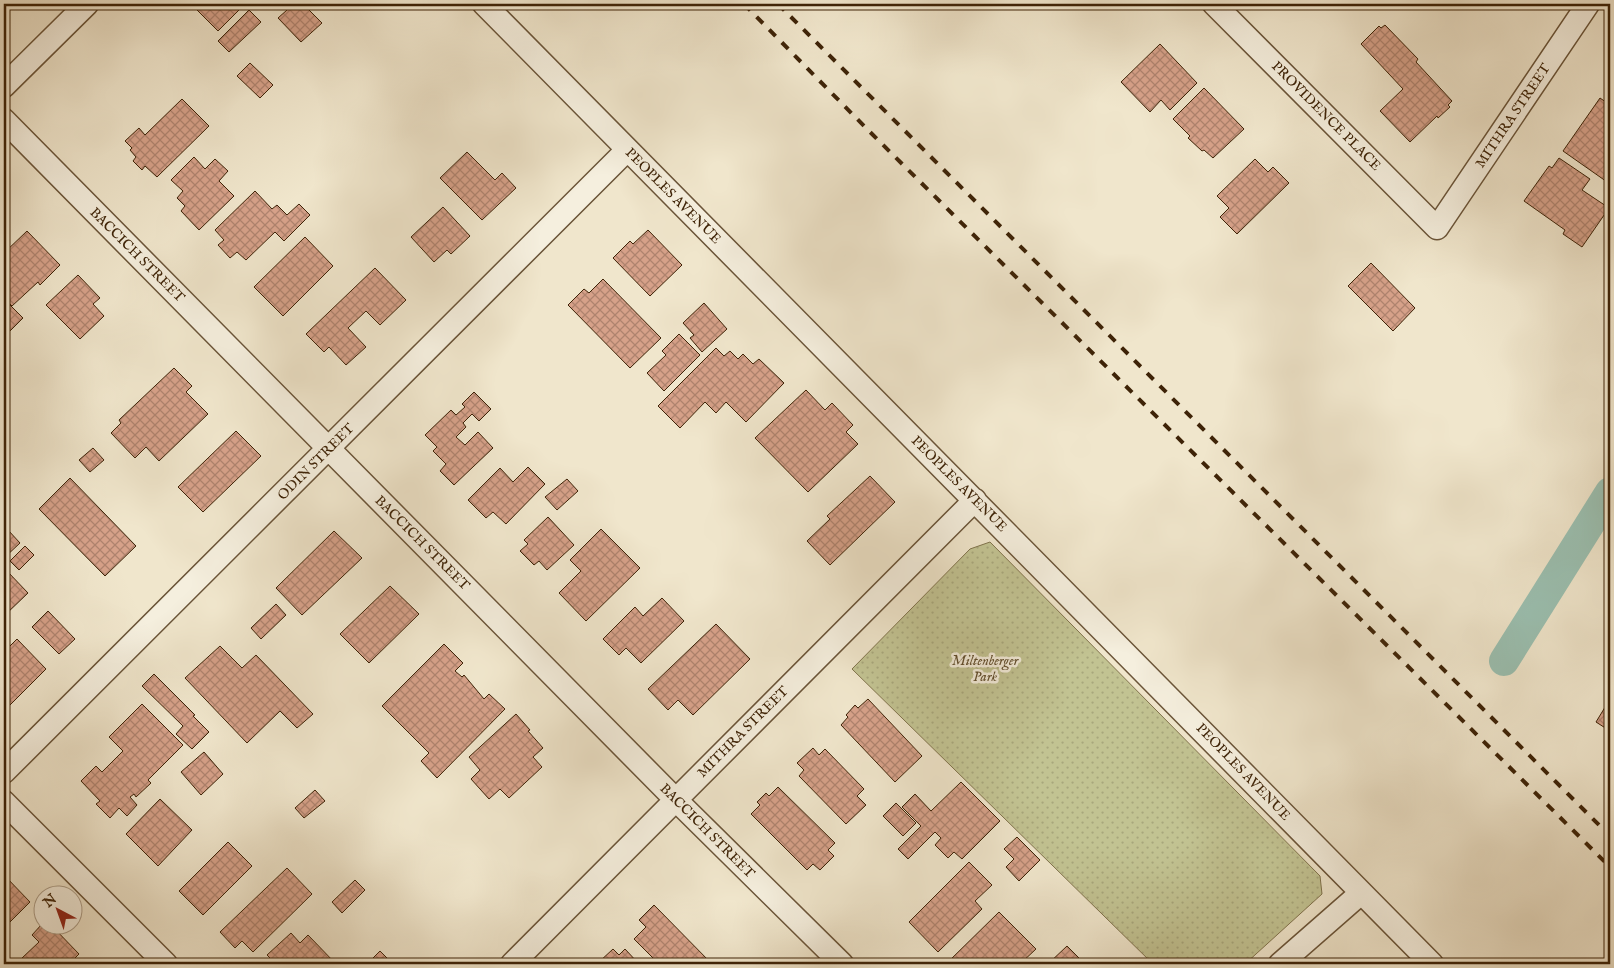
<svg xmlns="http://www.w3.org/2000/svg" width="1614" height="968" viewBox="0 0 1614 968" font-family="'IM FELL English',serif">
	<style>
		.park { fill: url(#park-dots); stroke: #80734c }
		.lines { fill: none; stroke-linecap: round; stroke-linejoin: round }
		.canal { stroke: #9bc0b1; stroke-width: 30 }
		.building { fill: url(#building-cross-hatch); stroke: #3e2307 }
		.minor-casing { stroke: #6a5438; stroke-width: 25 }
		.minor { stroke: #f5efde; stroke-width: 22 }
		.rail { stroke: #3e2307; stroke-width: 4; stroke-dasharray: 9 9; stroke-linecap: butt }
		.labels { text-anchor: middle; dominant-baseline: central; stroke-width: 5; stroke-linejoin: round; paint-order: stroke }
		.street-label { font-size: 14px; fill: #3e2307; stroke: #f5efde }
		.park-label { font-size: 14px; font-style: italic; fill: #5f4b2a; stroke: #f5efde }
	</style>
	<defs>
		<pattern id="park-dots" width="8" height="8" patternUnits="userSpaceOnUse" patternTransform="scale(1.25)"><rect width="8" height="8" fill="#c2c392"/><path d="M2 2h.1M6 6h.1" fill="none" stroke="#a8a77c" stroke-width="1.8" stroke-linecap="round"/></pattern>
		<pattern id="building-cross-hatch" width="8" height="8" patternUnits="userSpaceOnUse" patternTransform="scale(1.25)"><rect width="8" height="8" fill="#d6a189"/><path d="M0 0l8 8M0 8l8-8" fill="none" stroke="#af836e"/></pattern>
	</defs>
	<rect width="100%" height="100%" fill="#f0e6cc"/>
	<filter id="stains"><feTurbulence type="fractalNoise" baseFrequency=".004" numOctaves="4"/><feColorMatrix values="0 0 0 0 .2 0 0 0 0 .09 0 0 0 0 .02 0 0 0 .5 -.17"/></filter>
	<radialGradient id="worn" r=".72"><stop offset=".6" stop-color="#630" stop-opacity="0"/><stop offset="1" stop-color="#630" stop-opacity=".3"/></radialGradient>
	<path class="park" d="M990,542L1320,876L1322,894L1245,964H1153L852,669L970,549Z"/>
	<g class="lines">
		<path class="canal" d="M1504,661L1610,492"/>
	</g>
	<path class="building" d="M191,4H243L244,5L218,31Z
		M281,4H303L322,23L301,42L278,18L287,10Z
		M249,10L261,22L229,52L218,41Z
		M1385,25L1418,59L1416,62L1452,101L1448,105L1450,107L1438,118L1437,116L1410,142L1380,111L1403,89L1361,44L1379,26L1381,28Z
		M1160,44L1197,83L1170,110L1161,100L1150,112L1121,82Z
		M250,63L273,85L260,98L237,76Z
		M1204,88L1244,129L1213,158L1204,150L1202,151L1188,138L1190,136L1173,119Z
		M1600,98L1610,105V184L1563,151Z
		M182,99L209,126L157,177L145,166L142,170L133,161L136,157L130,150L132,148L125,141L139,128L145,135Z
		M467,152L495,180L502,173L516,188L482,220L440,178Z
		M194,157L205,169L215,159L228,171L219,181L234,196L199,230L181,211L185,206L177,198L183,191L171,180Z
		M1559,158L1590,179L1582,190L1609,208L1582,247L1563,234L1565,230L1524,201L1549,166L1552,168Z
		M1255,159L1268,172L1273,167L1289,183L1237,234L1220,217L1229,208L1217,196Z
		M255,191L272,209L277,205L287,215L299,204L310,215L284,241L275,232L246,260L237,252L230,258L218,245L224,240L215,230Z
		M443,207L470,236L451,254L447,250L434,262L411,237Z
		M648,230L682,265L650,296L613,258L630,241L633,244Z
		M27,231L60,265L40,285L38,282L12,306L4,298V253Z
		M305,237L333,266L283,316L254,287Z
		M1371,263L1415,308L1393,331L1348,286Z
		M375,268L406,300L380,325L366,311L348,328L366,347L346,365L329,347L324,352L306,334Z
		M78,275L100,298L93,304L104,316L80,339L46,305Z
		M603,279L661,338L630,368L568,305L584,289L589,293Z
		M4,299L23,318L4,337Z
		M704,303L727,329L702,352L690,338L694,335L683,323Z
		M679,334L700,355L664,391L647,373L666,355L662,351Z
		M716,348L724,356L730,351L738,359L743,354L753,364L759,359L784,383L746,422L726,402L716,413L705,402L680,428L658,406Z
		M174,368L192,386L186,392L208,414L159,461L146,447L135,458L111,433L121,423L119,420Z
		M806,390L825,410L832,403L853,425L846,432L858,444L808,492L755,438Z
		M474,392L491,409L479,421L472,414L463,423L466,427L456,437L465,445L478,432L493,448L454,485L440,471L446,464L433,451L437,447L425,435L451,410L456,415L465,407L462,404Z
		M236,431L261,456L203,512L178,487Z
		M93,448L104,460L90,472L79,460Z
		M528,467L545,484L506,524L493,512L486,518L468,500L500,468L513,482Z
		M870,476L895,502L830,565L807,541L830,519L827,516Z
		M70,478L136,546L105,576L39,509Z
		M567,479L578,491L557,510L545,497Z
		M548,517L574,545L547,570L539,561L534,565L520,551L528,544L524,540Z
		M601,529L640,568L586,621L559,593L581,571L570,560Z
		M8,530L20,543L4,558V535Z
		M334,531L362,558L302,615L276,588Z
		M25,546L34,555L19,570L10,561Z
		M7,571L28,593L4,616V574Z
		M390,586L419,614L369,663L340,634Z
		M662,598L684,621L641,663L626,648L619,655L603,639L635,607L643,616Z
		M276,604L286,615L261,639L251,628Z
		M48,611L75,639L59,654L32,627Z
		M716,624L750,659L693,715L678,700L668,710L648,689Z
		M17,639L46,669L4,711V652Z
		M444,644L463,663L455,671L462,677L464,675L484,699L489,694L505,709L437,778L421,761L429,753L382,706Z
		M220,646L242,668L256,655L313,714L297,728L280,711L247,743L185,678Z
		M154,674L195,715L193,716L209,732L192,749L176,734L183,726L142,686Z
		M868,699L922,756L895,782L841,725L848,717L846,715L855,705L858,708Z
		M1610,699V731L1596,722Z
		M142,704L183,745L148,780L151,783L136,797L134,794L130,797L137,805L127,816L119,808L110,818L96,804L100,801L81,781L96,766L102,772L123,751L109,737Z
		M516,714L530,730L528,731L543,748L533,757L542,767L509,798L500,789L489,799L471,779L480,770L469,757Z
		M813,748L819,755L825,749L864,789L857,796L866,805L846,824L799,776L804,770L797,763Z
		M204,752L223,774L201,795L181,772Z
		M961,782L1000,821L962,859L954,852L948,858L935,845L941,838L935,832L908,859L898,849L921,826L902,807L915,794L931,811Z
		M778,787L835,843L828,850L834,856L820,870L813,864L807,870L751,814L760,805L757,802L766,793L769,796Z
		M315,790L325,801L304,818L295,808Z
		M160,799L192,830L158,866L126,834Z
		M896,803L916,823L903,836L883,816Z
		M1017,837L1040,860L1019,881L1006,867L1014,859L1004,849Z
		M228,842L252,866L203,915L179,891Z
		M969,862L992,885L975,901L982,909L938,952L909,922Z
		M287,868L312,894L253,952L242,941L235,948L220,932Z
		M4,875L30,902L4,928Z
		M355,880L365,890L342,913L332,902Z
		M654,905L712,964H659L634,939L646,927L639,920Z
		M999,912L1036,949L1020,964H950L948,962Z
		M42,924L52,926L79,954L69,964H20L24,961L22,958L39,942L32,935Z
		M291,933L300,943L308,935L336,964H276L267,955Z
		M1067,946L1085,964H1048Z
		M613,949L619,955L625,949L639,964H601L599,962Z
		M380,951L393,964H367Z"/>
	<g class="lines">
		<defs>
			<path id="minor" d="M484,4L1432,964
				M1214,4L1437,228L1588,4
				M4,86L87,4
				M4,120L676,800L842,964
				M4,772L627,150
				M4,802L166,964
				M512,964L975,500
				M1280,964L1361,893"/>
		</defs>
		<use href="#minor" class="minor-casing"/>
		<use href="#minor" class="minor"/>
		<path class="rail" d="M744,4L868,130L1610,867
			M778,4L1610,836"/>
	</g>
	<g class="labels">
		<g class="street-label">
			<text transform="translate(1326 116) rotate(45)">PROVIDENCE PLACE</text>
			<text transform="translate(1513 116) rotate(-56)">MITHRA STREET</text>
			<text transform="translate(673 196) rotate(45)">PEOPLES AVENUE</text>
			<text transform="translate(137 255) rotate(45)">BACCICH STREET</text>
			<text transform="translate(316 462) rotate(-45)">ODIN STREET</text>
			<text transform="translate(959 484) rotate(45)">PEOPLES AVENUE</text>
			<text transform="translate(422 543) rotate(45)">BACCICH STREET</text>
			<text transform="translate(743 732) rotate(-45)">MITHRA STREET</text>
			<text transform="translate(1243 772) rotate(46)">PEOPLES AVENUE</text>
			<text transform="translate(707 831) rotate(45)">BACCICH STREET</text>
		</g>
		<g class="park-label">
			<text x="985" y="661">Miltenberger<tspan x="985" dy="16">Park</tspan></text>
		</g>
	</g>
	<rect width="1614" height="968" fill="none" stroke="#f0e6cc" stroke-width="20"/>
	<rect x="5" y="5" width="1604" height="958" fill="none" stroke="#3e2307" stroke-width="2.5"/>
	<rect x="10" y="10" width="1594" height="948" fill="none" stroke="#3e2307"/>
	<g transform="translate(58 910) rotate(319)"><circle r="24" fill="#f5efde" stroke="#ac9d88"/>
	<path d="M0-4L9 19L0 12L-9 19Z" fill="#8f2418"/>
	<text y="-8" font-size="14" font-weight="bold" text-anchor="middle" fill="#3e2307">N</text>
	</g>
	<rect width="100%" height="100%" filter="url(#stains)"/>
	<rect width="100%" height="100%" fill="url(#worn)"/>
</svg>
